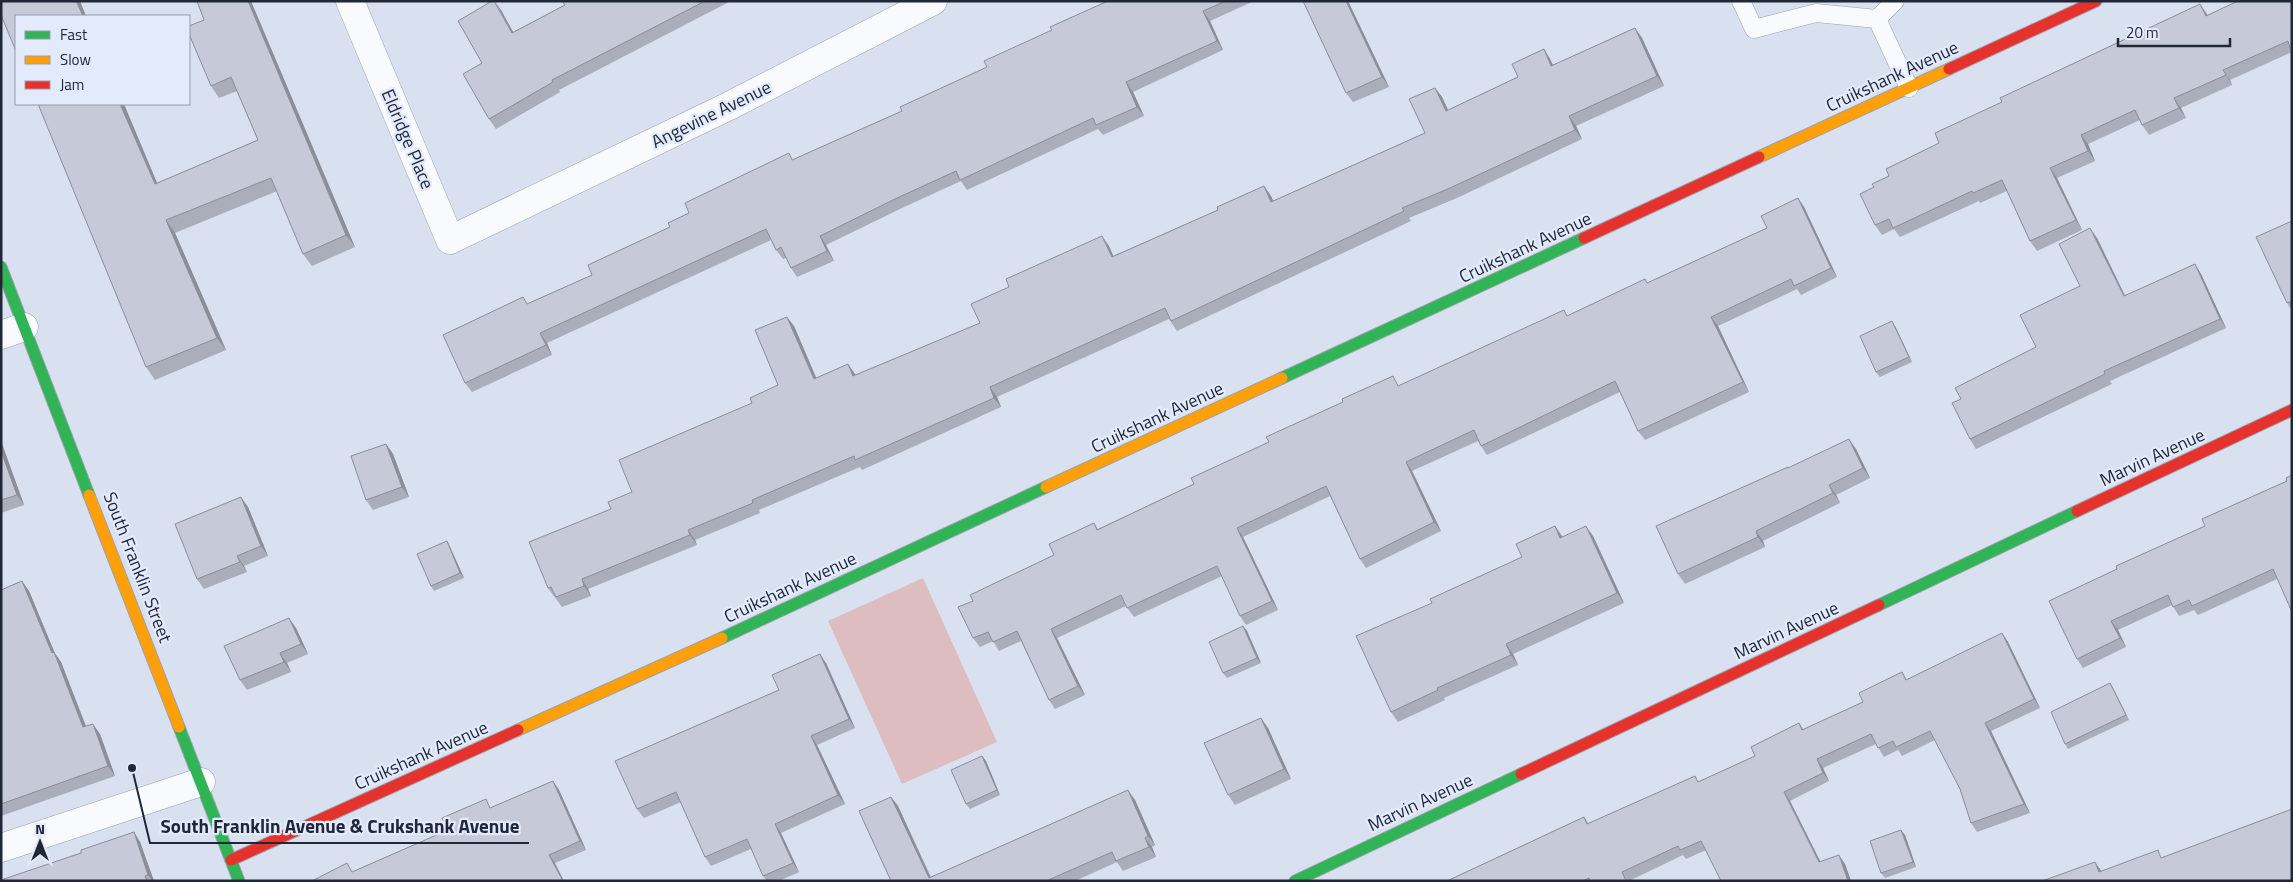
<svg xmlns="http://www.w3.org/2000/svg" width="2293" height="882" viewBox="0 0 2293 882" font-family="'Titillium Web',sans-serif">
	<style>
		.green { fill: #debdc0 }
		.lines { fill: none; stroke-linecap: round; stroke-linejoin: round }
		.lane-casing { stroke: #9ba2b0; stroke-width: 19 }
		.street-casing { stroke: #9ba2b0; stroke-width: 29 }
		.fast-casing { stroke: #9ba2b0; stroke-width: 13 }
		.slow-casing { stroke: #9ba2b0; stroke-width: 13 }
		.jam-casing { stroke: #9ba2b0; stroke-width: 13 }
		.lane { stroke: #f9fafd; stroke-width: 18 }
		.street { stroke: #f9fafd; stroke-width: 28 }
		.fast { stroke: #30b455; stroke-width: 11 }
		.slow { stroke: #ff9f0a; stroke-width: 11 }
		.jam { stroke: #e5322d; stroke-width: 11 }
		.wall { fill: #aaadba }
		.shaded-wall { fill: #8b8d97 }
		.building { fill: #c6c9d8; stroke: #8b8d97 }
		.labels { text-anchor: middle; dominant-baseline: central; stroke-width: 4.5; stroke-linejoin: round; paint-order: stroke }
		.street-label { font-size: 18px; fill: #202838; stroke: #e2eafc }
		.leader { fill: none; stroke: #202838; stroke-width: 2 }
		.callout-dot { fill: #202838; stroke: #e2eafc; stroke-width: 2 }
		.callout-label { font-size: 19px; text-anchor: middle; font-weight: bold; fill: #202838; stroke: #e2eafc; stroke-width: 4.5; stroke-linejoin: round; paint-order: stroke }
	</style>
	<rect width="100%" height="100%" fill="#d9e0ef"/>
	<path class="green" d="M923,578L997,742L902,784L828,621Z"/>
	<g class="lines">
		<defs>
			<path id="lane" d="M1741,1L1754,29L1816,13L1877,19
				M1877,19L1909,88
				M1877,19L1895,1"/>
			<path id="street" d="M350,1L450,240L727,107L933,1
				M1,335L24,327
				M1,848L201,782"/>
			<path id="fast" d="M1,267L89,495
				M1282,378L1584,238
				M1879,605L2077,511
				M722,638L1046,487
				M179,727L239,881
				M1295,881L1521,774"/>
			<path id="slow" d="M1759,157L1949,69
				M1046,487L1282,378
				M89,495L179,727
				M518,730L722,638"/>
			<path id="jam" d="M1949,69L2096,1
				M1584,238L1759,157
				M2077,511L2292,410
				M1521,774L1879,605
				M231,860L518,730"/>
		</defs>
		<use href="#lane" class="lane-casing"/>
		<use href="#street" class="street-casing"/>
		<use href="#fast" class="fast-casing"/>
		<use href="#slow" class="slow-casing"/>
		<use href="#jam" class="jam-casing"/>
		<use href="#lane" class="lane"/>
		<use href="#street" class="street"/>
		<use href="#fast" class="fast"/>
		<use href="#slow" class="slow"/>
		<use href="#jam" class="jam"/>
	</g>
	<path class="wall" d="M562,1H731L559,90L560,92L496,129L489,119L482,63L501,10L513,32L565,5Z
		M1108,1H1254L1210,21L1223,50L1133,92L1144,116L1103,135L1098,129L967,190L961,181L902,208L826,245L834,261L797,277L791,268L786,258L783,259L776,250L771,240L547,343L552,355L472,392L465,383L528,304L592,275L670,227L689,213L793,160L902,111L987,67L1052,30Z
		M1348,1L1389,87L1353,102L1346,93Z
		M2292,1V52L2230,80L2232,85L2181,108L2186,118L2149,135L2142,125L2140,120L2088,144L2095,161L2057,178L2082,230L2037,251L2030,241L2007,191L1980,203L1979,201L1900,237L1894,229L1882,235L1875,225L1874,187L1889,176L2208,15Z
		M204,20L355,247L312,266L303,254L277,191L175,233L226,350L155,380L146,367L158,183L258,140L237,91L219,98L211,86Z
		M1635,28L1642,38L1664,86L1576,126L1582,139L1457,198L1409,218L1411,221L1177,331L1169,319L997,397L1001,407L862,470L860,467L759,510L760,513L695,540L697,545L588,589L591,596L562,607L548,588L611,509L632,492L752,403L778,385L794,326L816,378L848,364L855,376L980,323L1109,246L1113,256L1218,210L1264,186L1271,196L1273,201L1425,133L1435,88L1442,97L1448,110L1518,77L1544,49L1550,59L1553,65Z
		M1798,198L1804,207L1837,277L1801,295L1797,289L1718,326L1749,392L1645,440L1638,431L1620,392L1487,455L1481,446L1478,441L1412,471L1441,531L1366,568L1360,559L1330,496L1243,537L1278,610L1246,625L1240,616L1222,576L1134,617L1126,606L1057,638L1085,695L1055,709L1049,700L1021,641L999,651L993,641L980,647L973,638V601L1054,555L1094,523L1098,529L1194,484L1400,386L1648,283L1767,228Z
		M2292,221V311L2287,303Z
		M2097,238L2125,296L2195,264L2201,274L2226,328L2110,381L2112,384L1976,449L1970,439L1961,399L2036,347L2080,286Z
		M1895,326L1912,362L1880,377L1876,372Z
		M1,441L24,505L1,513Z
		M386,444L393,454L409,497L373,510L366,500Z
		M1856,449L1870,478L1836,495L1840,503L1763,541L1765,547L1685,584L1678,574L1789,468Z
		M2292,475L2277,579L2198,615L2194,610L2179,616L2172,605L2118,630L2126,647L2083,668L2077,659L2117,569L2205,526L2287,481Z
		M248,507L268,556L244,566L247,572L204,589L197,579Z
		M1593,536L1624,603L1513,654L1518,665L1444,698L1445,700L1398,722L1391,712L1522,557L1562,537Z
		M447,541L450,547L464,578L434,591L431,586Z
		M22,581L29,591L54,652L61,662L86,726L100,734L115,776L1,816V590Z
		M1243,626L1247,631L1261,663L1227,678L1223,673Z
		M296,628L308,654L287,663L291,672L247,690L240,680Z
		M2002,633L2008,642L2040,708L1991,731L2030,813L1977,832L1971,823L1960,789L1935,740L1902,756L1898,750L1884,757L1876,744L1823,768L1829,781L1790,801L1820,861L1845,864L1851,881H1721L1706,850L1686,859L1683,855L1629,881H1447L1584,817L1589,824L1699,782L1755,756L1799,723L1804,730L1863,702L1902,672L1907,680Z
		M826,663L855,728L817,745L845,804L781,833L799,872L779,881H767L763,876L751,849L711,866L705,857L681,802L644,818L637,809L779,690Z
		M2110,683L2113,688L2129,720L2068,749L2065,744Z
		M1268,728L1291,779L1235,805L1228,795Z
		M982,756L986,761L1000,795L970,809L966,804Z
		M553,781L559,790L586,850L555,863L353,872L448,830L492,808Z
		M891,797L898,806L931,877L1135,800L1155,845L1152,847L1156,857L1123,871L1117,862L1075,881H891Z
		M134,832L140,842L154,881H1L81,853Z
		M1905,835L1916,867L1885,878L1881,873Z"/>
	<path class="shaded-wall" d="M76,1H80L86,16H83Z
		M248,1H251L355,247L346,235Z
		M495,1L501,10L519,43L512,33Z
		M1346,1H1348L1389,87L1382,77Z
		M2200,4L2207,14L2212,26L2206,16Z
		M1203,11L1210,21L1223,50L1217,41Z
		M1635,28L1642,38L1664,86L1657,76Z
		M1544,49L1550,59L1558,76L1551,66Z
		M2223,70L2230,80L2232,85Z
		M1126,82L1133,92L1144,116L1137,107Z
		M1435,88L1442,97L1453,121L1446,111Z
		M2174,98L2181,108L2186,118L2179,108Z
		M120,104H124L163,197L155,184Z
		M1569,116L1576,126L1582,139L1575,130Z
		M2081,135L2088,144L2095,161L2088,151Z
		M2050,168L2057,178L2082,230L2076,220Z
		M1264,186L1271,196L1278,212L1271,202Z
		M1798,198L1804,207L1837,277L1831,268Z
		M166,220L175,233L226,350L217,338Z
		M2090,228L2097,238L2130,306L2124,296Z
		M820,236L826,245L834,261L827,251Z
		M1102,236L1109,246L1118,267L1112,257Z
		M2195,264L2201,274L2226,328L2220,319Z
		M787,317L794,326L821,389L814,379Z
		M1711,317L1718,326L1749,392L1743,382Z
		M1892,321L1895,326L1912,362L1909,357Z
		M540,333L547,343L552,355L546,345Z
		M848,364L855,374L860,386L853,376Z
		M990,387L997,397L1001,407L994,398Z
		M1849,439L1856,449L1870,478L1863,468Z
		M1,441L24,505L17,495L1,451Z
		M386,444L393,454L409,497L402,487Z
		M1406,462L1412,471L1441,531L1434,522Z
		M1829,485L1836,495L1840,503L1833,493Z
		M241,497L248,507L268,556L261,546Z
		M1555,526L1562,536L1567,548L1560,538Z
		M1586,526L1593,536L1624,603L1617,593Z
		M1237,528L1243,537L1278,610L1272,601Z
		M688,530L695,540L697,545L690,535Z
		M1756,531L1763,541L1765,547L1758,537Z
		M447,541L450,547L464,578L460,573Z
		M237,556L244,566L247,572L240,562Z
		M582,579L588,589L591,596L584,586Z
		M22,581L29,591L59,663L54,652L61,662L90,737L83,727Z
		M289,618L296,628L308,654L301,644Z
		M2111,621L2118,630L2126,647L2120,638Z
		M1243,626L1247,631L1261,663L1257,658Z
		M1051,629L1057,638L1085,695L1078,686Z
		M2002,633L2008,642L2040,708L2034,699Z
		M1506,644L1513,654L1518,665L1511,655Z
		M280,653L287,663L291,672L284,662Z
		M820,654L826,663L855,728L849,719Z
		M2110,683L2113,688L2129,720L2126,715Z
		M1261,718L1268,728L1291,779L1284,769Z
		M1985,723L1991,731L2030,813L2024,804Z
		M93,724L100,734L115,776L108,766Z
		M811,736L817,745L845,804L838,795Z
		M982,756L986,761L1000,795L997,790Z
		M1817,759L1823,768L1829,781L1823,773Z
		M553,781L559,790L586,850L580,841Z
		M1128,790L1135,800L1155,845L1148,836Z
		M1784,792L1790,801L1825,871L1819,862Z
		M891,797L898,806L932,881L929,878Z
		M775,824L781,833L799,872L793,863Z
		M1901,830L1905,835L1916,867L1913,862Z
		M134,832L140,842L154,881H153L148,875Z
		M1145,838L1152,847L1156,857L1149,847Z
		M549,855L555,863L564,881H563Z
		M1839,855L1845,864L1851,881H1848Z
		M2095,862L2102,872H2099Z"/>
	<path class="building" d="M1,1H76L83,16H16V51L1,15Z
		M197,1H248L346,235L303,254L271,178L166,220L217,338L146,367L38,104H120L155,184L258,140L231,77L211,86L189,34V26L204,20Z
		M492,1H494L512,33L565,5L562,1H705L552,80L553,82L489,119L463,74L482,63L458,21Z
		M1108,1H1226L1203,11L1217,41L1126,82L1137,107L1096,125L1093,118L960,180L956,171L895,199L820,236L827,251L791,268L781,247L776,250L766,229L540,333L546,345L465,383L443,335L523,297L527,304L592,275L588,265L670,227L668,223L689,213L685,203L789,153L792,160L902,111L900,107L987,67L984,61L1052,30L1050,27Z
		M1303,1H1346L1382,77L1346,93Z
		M2238,1H2292V47L2290,48L2288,41L2223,70L2226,75L2174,98L2179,108L2142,125L2135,110L2081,135L2088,151L2050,168L2076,220L2030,241L2002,180L1973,193L1972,191L1893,228L1889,219L1875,225L1860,194L1874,187L1872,184L1889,176L1886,169L1939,143L1935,133L2002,102L2000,98L2200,4L2206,16Z
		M1635,28L1657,76L1569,116L1575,130L1450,188L1402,208L1404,211L1171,321L1165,308L990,387L994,398L855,460L854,456L752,500L753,503L688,530L690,535L582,579L584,586L556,597L551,587L548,588L529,542L611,509L608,502L632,492L619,460L752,403L750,398L778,385L755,330L787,317L814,379L848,364L853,376L980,323L971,304L1009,287L1006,279L1102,236L1112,257L1218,210L1217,207L1264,186L1271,202L1425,133L1409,99L1435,88L1446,111L1518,77L1512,64L1544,49L1551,66Z
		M1798,198L1831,268L1794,286L1791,279L1711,317L1743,382L1638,431L1615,381L1481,446L1474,430L1406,462L1434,522L1360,559L1326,486L1237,528L1272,601L1240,616L1217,566L1127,608L1121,595L1051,629L1078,686L1049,700L1017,631L993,642L988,632L973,638L958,607L973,601L970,595L1054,555L1049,544L1094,523L1097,530L1194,484L1191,478L1269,442L1266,437L1343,402L1342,399L1393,376L1398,386L1564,310L1567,316L1645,279L1647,283L1767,228L1761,216Z
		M2292,221V301L2287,303L2256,237Z
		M2090,228L2124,296L2195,264L2220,319L2104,371L2105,374L1970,439L1952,403L1961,399L1955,388L2036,347L2020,315L2080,286L2059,244Z
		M1892,321L1909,357L1876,372L1860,336Z
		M1849,439L1863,468L1829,485L1833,493L1756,531L1758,537L1678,574L1656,526L1788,467V468Z
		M386,444L402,487L366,500L351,456Z
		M1,451L17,495L1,500Z
		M2292,475V612L2273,569L2192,606L2189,600L2173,607L2168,595L2111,621L2120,638L2077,659L2049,601L2117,569L2116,566L2205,526L2202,519L2287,481L2286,478Z
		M241,497L261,546L237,556L240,562L197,579L175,524Z
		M1555,526L1560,538L1586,526L1617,593L1506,644L1511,655L1437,688L1438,690L1391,712L1356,636L1432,603L1430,599L1522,557L1516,544Z
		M447,541L460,573L431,586L417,554Z
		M22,581L52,653L54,652L83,727L93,724L108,766L1,804V590Z
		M289,618L301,644L280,653L284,662L240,680L224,646Z
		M1243,626L1257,658L1223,673L1209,642Z
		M2002,633L2034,699L1985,723L2024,804L1971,823L1960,789L1930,731L1896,747L1893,741L1878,748L1871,734L1817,759L1823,773L1784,792L1819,862L1839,855L1848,881H1721L1701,841L1680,850L1678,846L1622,872L1626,881H1590L1589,878L1583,881H1447L1584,817L1587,824L1695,776L1698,782L1755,756L1751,747L1799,723L1802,730L1863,702L1859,693L1902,672L1906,680Z
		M820,654L849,719L811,736L838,795L775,824L793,863L763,876L747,839L705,857L676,792L637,809L615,761L779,690L772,675Z
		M2110,683L2126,715L2065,744L2051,712Z
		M1261,718L1284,769L1228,795L1204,743Z
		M982,756L997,790L966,804L951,770Z
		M553,781L580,841L549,855L563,881H312L347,863L352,872L448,830L442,818L486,799L490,808Z
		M1128,790L1148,836L1145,838L1149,847L1116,861L1112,852L1046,881H891L859,811L891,797L929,878Z
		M2292,809V881H2042L2095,862L2099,872L2158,850L2161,858Z
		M1901,830L1913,862L1881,873L1870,841Z
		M134,832L148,875L145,876L147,881H1V880L81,853V850Z"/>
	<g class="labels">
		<g class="street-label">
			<text transform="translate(1892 76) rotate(-25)">Cruikshank Avenue</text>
			<text transform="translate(711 114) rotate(-26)">Angevine Avenue</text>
			<text transform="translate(408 139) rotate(67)">Eldridge Place</text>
			<text transform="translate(1525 247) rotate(-25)">Cruikshank Avenue</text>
			<text transform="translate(1157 417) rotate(-25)">Cruikshank Avenue</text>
			<text transform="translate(2152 457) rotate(-25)">Marvin Avenue</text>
			<text transform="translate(138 567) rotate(69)">South Franklin Street</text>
			<text transform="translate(790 587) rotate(-25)">Cruikshank Avenue</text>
			<text transform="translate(1786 630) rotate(-25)">Marvin Avenue</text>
			<text transform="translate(421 755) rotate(-24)">Cruikshank Avenue</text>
			<text transform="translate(1420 802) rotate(-25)">Marvin Avenue</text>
		</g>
	</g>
	<path class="leader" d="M132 768L150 843H529"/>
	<circle class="callout-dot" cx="132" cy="768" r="5"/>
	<g class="callout-label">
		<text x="340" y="833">South Franklin Avenue &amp; Crukshank Avenue</text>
	</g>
	<rect width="2293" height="882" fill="none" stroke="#202838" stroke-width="5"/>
	<rect x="15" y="15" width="175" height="90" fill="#e2eafc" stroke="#949cae"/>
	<rect x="25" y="31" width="25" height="8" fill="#30b455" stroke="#949cae"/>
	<text x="60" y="40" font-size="15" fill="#202838">Fast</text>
	<rect x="25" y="56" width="25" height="8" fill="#ff9f0a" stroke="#949cae"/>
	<text x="60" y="65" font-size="15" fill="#202838">Slow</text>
	<rect x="25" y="81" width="25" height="8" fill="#e5322d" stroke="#949cae"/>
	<text x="60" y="90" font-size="15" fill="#202838">Jam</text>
	<g transform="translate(40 842)" stroke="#e2eafc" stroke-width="4" paint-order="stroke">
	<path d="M0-4L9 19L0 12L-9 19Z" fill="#202838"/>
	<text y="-8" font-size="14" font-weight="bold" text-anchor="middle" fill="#202838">N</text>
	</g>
	<path d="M2118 38v8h112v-8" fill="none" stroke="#202838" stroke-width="2.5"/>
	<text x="2126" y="38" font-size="15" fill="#202838" stroke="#e2eafc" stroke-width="4" paint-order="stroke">20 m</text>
</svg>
